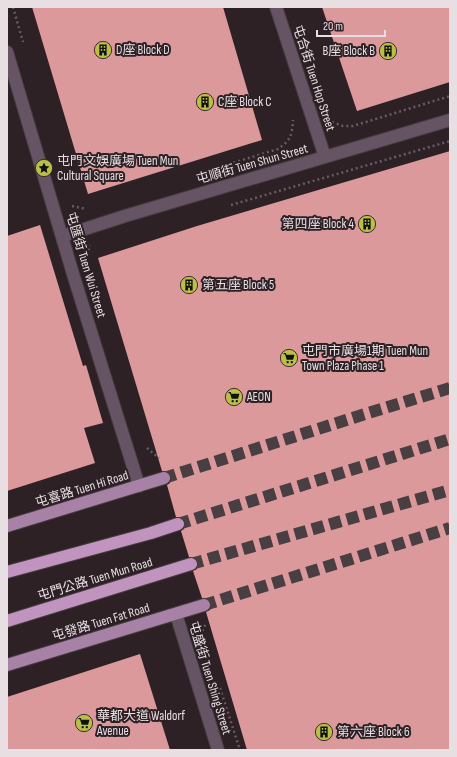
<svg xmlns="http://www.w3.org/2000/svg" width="457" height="757" viewBox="0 0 457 757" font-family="'Sofia Sans Condensed','Noto Sans TC',sans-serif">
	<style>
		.building { fill: #db999c }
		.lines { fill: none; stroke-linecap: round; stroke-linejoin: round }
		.major-tunnel { stroke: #493e42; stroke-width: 12; stroke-dasharray: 12 6; stroke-linecap: butt }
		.highway-tunnel { stroke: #493e42; stroke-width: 12; stroke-dasharray: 12 6; stroke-linecap: butt }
		.minor-casing { stroke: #473c40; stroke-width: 14 }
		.major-casing { stroke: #473c40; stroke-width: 14 }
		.highway-casing { stroke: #473c40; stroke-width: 14 }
		.path { stroke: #675c61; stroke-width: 2.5; stroke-dasharray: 2 3; stroke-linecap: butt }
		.minor { stroke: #665465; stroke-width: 12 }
		.major { stroke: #a782a6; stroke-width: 12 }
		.highway { stroke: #c194bf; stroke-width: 12 }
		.labels { text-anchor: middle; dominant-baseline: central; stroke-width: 4; stroke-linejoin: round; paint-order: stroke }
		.poi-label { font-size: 13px; fill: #e7dfe2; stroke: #2d2126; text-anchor: start }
		.street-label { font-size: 13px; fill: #e7dfe2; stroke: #2d2126 }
	</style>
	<rect width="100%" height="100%" fill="#2d2126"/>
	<path class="building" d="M32,7H223L262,140L88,194Z
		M322,7H450V82L357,111Z
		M450,151V750H247L206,612L210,610L211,603L209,599L202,598L193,571L197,569L198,562L196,558L189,557L181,531L184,529L185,522L183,518L176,517L167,485L170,483L171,476L169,472L162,471L98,258L197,226Z
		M40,225L83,366L86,365L103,423L84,428L95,463L7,491V236Z
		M140,654L170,750H7V697Z"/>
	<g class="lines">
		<path class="major-tunnel" d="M164,478L362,415L450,388
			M204,605L450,528"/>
		<path class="highway-tunnel" d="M178,524L450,439
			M191,564L450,490"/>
		<defs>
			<path id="minor" d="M276,7L325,157
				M7,52L73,274L139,486
				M63,236L125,216L450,120
				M176,614L218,750"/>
			<path id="major" d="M7,526L164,478
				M7,665L204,605"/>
			<path id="highway" d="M7,572L151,533L178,524
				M7,621L191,564"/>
		</defs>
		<use href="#minor" class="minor-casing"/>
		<use href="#major" class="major-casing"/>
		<use href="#highway" class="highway-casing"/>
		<path class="path" d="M13,7L23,42
			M332,122L343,126H353L450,96
			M200,173L278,149C291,140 292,135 293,120
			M231,205L450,141
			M72,206L86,209
			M87,255L90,245
			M147,448L159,458
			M202,636L203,628L207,623
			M220,688L240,750"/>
		<use href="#minor" class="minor"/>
		<use href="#major" class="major"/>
		<use href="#highway" class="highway"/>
	</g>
	<defs>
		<symbol id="building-disc" viewBox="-11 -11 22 22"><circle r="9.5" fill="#bac045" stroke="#2d2126"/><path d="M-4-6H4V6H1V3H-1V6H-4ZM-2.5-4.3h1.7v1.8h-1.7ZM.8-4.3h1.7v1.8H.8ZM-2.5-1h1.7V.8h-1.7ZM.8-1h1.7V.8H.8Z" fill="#111"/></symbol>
		<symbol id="sight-disc" viewBox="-11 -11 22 22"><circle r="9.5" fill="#bac045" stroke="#2d2126"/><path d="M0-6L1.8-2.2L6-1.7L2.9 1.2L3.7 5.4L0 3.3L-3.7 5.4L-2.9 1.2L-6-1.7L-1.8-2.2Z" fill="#111"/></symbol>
		<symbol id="supermarket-disc" viewBox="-11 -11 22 22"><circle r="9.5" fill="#bac045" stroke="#2d2126"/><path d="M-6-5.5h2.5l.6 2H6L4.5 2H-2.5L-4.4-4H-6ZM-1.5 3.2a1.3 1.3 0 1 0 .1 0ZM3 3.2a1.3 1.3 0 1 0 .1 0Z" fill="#111"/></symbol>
	</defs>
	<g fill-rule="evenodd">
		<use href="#building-disc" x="93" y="40" width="20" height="20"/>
		<use href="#building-disc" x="378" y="41" width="20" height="20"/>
		<use href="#building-disc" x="195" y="92" width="20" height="20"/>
		<use href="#sight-disc" x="34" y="158" width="20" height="20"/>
		<use href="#building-disc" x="357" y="214" width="20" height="20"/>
		<use href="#building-disc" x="179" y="275" width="20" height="20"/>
		<use href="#supermarket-disc" x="279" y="348" width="20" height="20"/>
		<use href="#supermarket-disc" x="224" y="387" width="20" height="20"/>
		<use href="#supermarket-disc" x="74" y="713" width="20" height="20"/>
		<use href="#building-disc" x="314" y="722" width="20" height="20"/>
	</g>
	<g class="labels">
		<g class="poi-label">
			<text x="116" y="50">D座 Block D</text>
			<text x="375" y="51" text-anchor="end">B座 Block B</text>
			<text x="218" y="102">C座 Block C</text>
			<text x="57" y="161">屯門文娛廣場 Tuen Mun<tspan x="57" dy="15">Cultural Square</tspan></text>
			<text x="354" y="224" text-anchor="end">第四座 Block 4</text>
			<text x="202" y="285">第五座 Block 5</text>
			<text x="302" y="351">屯門市廣場1期 Tuen Mun<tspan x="302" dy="15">Town Plaza Phase 1</tspan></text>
			<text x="247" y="397">AEON</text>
			<text x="97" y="716">華都大道 Waldorf<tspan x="97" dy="15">Avenue</tspan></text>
			<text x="337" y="732">第六座 Block 6</text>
		</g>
		<g class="street-label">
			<text transform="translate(314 78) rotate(72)">屯合街 Tuen Hop Street</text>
			<text transform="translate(252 164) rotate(-16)">屯順街 Tuen Shun Street</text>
			<text transform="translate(86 265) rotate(73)">屯匯街 Tuen Wui Street</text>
			<text transform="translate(82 489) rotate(-17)">屯喜路 Tuen Hi Road</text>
			<text transform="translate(95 579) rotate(-17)">屯門公路 Tuen Mun Road</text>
			<text transform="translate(101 622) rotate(-17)">屯發路 Tuen Fat Road</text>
			<text transform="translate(210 678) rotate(73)">屯盛街 Tuen Shing Street</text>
		</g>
	</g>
	<rect width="457" height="757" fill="none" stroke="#e7dfe2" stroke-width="16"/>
	<path d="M317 30v6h68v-6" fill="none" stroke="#e7dfe2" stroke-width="2"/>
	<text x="323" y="30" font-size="12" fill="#e7dfe2" stroke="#2d2126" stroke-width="3" paint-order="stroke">20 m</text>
</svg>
